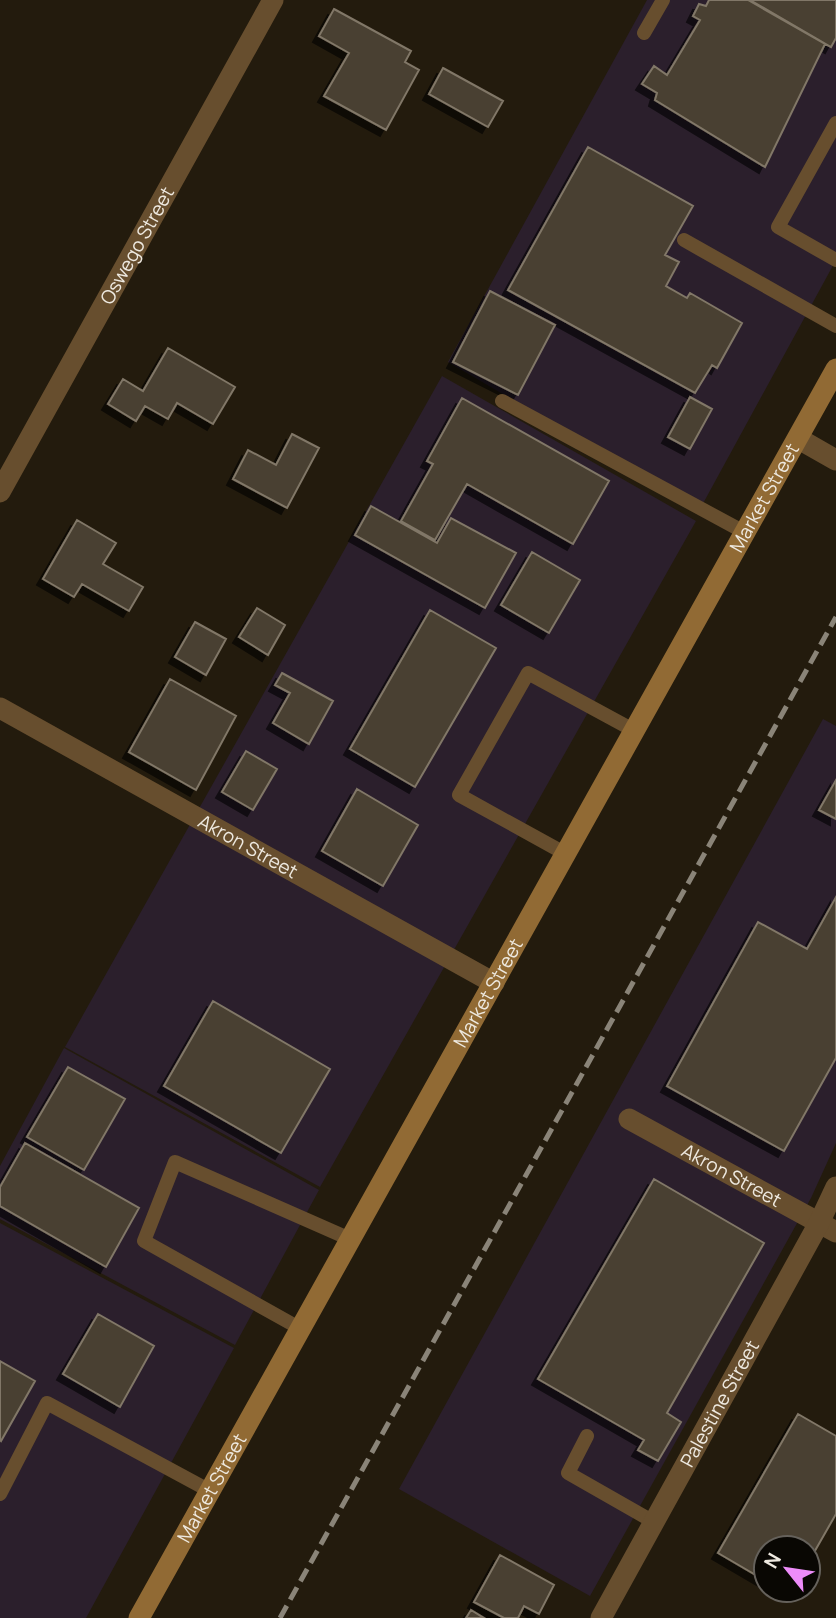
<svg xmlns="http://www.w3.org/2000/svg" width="836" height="1618" viewBox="0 0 836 1618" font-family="Manrope,sans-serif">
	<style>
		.commercial { fill: #2b1f2c }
		.building { fill: #494031; stroke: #817767; stroke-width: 2; filter: url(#shadow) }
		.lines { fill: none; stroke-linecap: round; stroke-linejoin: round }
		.service { stroke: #674e2e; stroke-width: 14 }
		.minor { stroke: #674e2e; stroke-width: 21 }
		.secondary { stroke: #916a34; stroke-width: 21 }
		.rail { stroke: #8a8478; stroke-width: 5; stroke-dasharray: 14 7; stroke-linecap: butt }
		.labels { text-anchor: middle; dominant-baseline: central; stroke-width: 6; stroke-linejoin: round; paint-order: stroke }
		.street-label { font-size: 19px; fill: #eee9e0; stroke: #090703 }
	</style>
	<defs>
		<filter id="shadow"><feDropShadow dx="-6" dy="6" stdDeviation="0" flood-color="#0009"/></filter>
	</defs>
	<rect width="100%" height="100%" fill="#231b0d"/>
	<path class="commercial" d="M647,0H836V260L700,509L448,362Z
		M442,376L696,521L320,1187L65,1047Z
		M823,719L836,726V1143L811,1198L590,1596L399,1489Z
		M64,1048L319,1190L235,1345L0,1219V1166Z
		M0,1223L234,1348L86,1618H0Z"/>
	<path class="building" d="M709,0H748L825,44L765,167L655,100L657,93L642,84L654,66L667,75L700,20L693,16L699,4L706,6Z
		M750,0H836V38L831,47Z
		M334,9L411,51L405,62L419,70L386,130L324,96L349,53L319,36Z
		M443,68L503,101L488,127L429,94Z
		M588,147L693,206L665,255L679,262L666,286L687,298L690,293L742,323L717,368L712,365L695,393L508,290Z
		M490,291L555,325L518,395L453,362Z
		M168,348L235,387L213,424L177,403L168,419L145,406L136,421L108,404L123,379L143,391Z
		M690,397L712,409L690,449L668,437Z
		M462,398L609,481L573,544L467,484L435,540L401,521L433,464L427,461Z
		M292,434L319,448L287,508L233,479L248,450L276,465Z
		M371,506L437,543L451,518L516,553L485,608L355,535Z
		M77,520L116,543L103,564L143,587L129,611L82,584L74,597L43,579Z
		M532,552L580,580L549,633L501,605Z
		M257,608L285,625L268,655L239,637Z
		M430,610L496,648L415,787L350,749Z
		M195,622L226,639L206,675L175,657Z
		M282,673L333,701L309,744L273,723L290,693L275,685Z
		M170,679L236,716L196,790L129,752Z
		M246,751L277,769L253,810L222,792Z
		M836,780V819L819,810Z
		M357,789L418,825L383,886L322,851Z
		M836,897V1058L784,1151L667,1086L758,922L807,949Z
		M213,1001L330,1069L281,1153L164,1086Z
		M68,1067L125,1099L84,1170L27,1137Z
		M25,1143L139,1208L106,1267L0,1206V1187Z
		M654,1179L764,1243L667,1413L681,1422L658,1461L638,1450L644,1440L538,1379Z
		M98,1314L154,1346L120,1407L63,1374Z
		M0,1361L35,1381L1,1441L0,1440Z
		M798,1414L836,1436V1514L808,1563V1548H766V1581L718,1553Z
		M500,1555L554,1585L539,1614L524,1606L518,1618H504L474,1602Z
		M471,1610L484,1618H466Z"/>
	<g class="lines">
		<path class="service" d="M644,33L663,0
			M836,123L778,227L836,260
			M684,240L836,326
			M502,401L746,533
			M566,854L459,795L528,673L635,731
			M301,1329L144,1241L175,1162L350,1239
			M587,1436L568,1473L654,1522
			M0,1494L47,1403L210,1491"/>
		<g class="minor">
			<path d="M799,439L836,460"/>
			<path id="s1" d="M0,492L273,0"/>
			<path id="s2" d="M0,708L494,983"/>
			<path id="s3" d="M629,1119L836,1232"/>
			<path id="s4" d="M601,1618L819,1223L836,1187"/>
		</g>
		<path class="secondary" id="s5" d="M139,1618L836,369"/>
		<path class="rail" d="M280,1618L836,617"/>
	</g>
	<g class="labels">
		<g class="street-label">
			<text stroke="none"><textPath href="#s1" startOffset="282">Oswego Street</textPath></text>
			<text stroke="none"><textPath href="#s5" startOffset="1283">Market Street</textPath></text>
			<text stroke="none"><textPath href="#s2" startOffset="284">Akron Street</textPath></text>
			<text stroke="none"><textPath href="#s5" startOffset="716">Market Street</textPath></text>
			<text stroke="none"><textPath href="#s3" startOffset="117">Akron Street</textPath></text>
			<text stroke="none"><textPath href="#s4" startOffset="245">Palestine Street</textPath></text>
			<text stroke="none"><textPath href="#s5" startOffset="149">Market Street</textPath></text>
		</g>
	</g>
	<g transform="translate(787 1569) rotate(300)"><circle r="33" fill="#090703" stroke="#65615b" stroke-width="2"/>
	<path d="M0-5L12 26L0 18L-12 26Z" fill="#ed8cf9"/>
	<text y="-10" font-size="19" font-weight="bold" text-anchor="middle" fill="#eee9e0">N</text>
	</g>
</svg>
